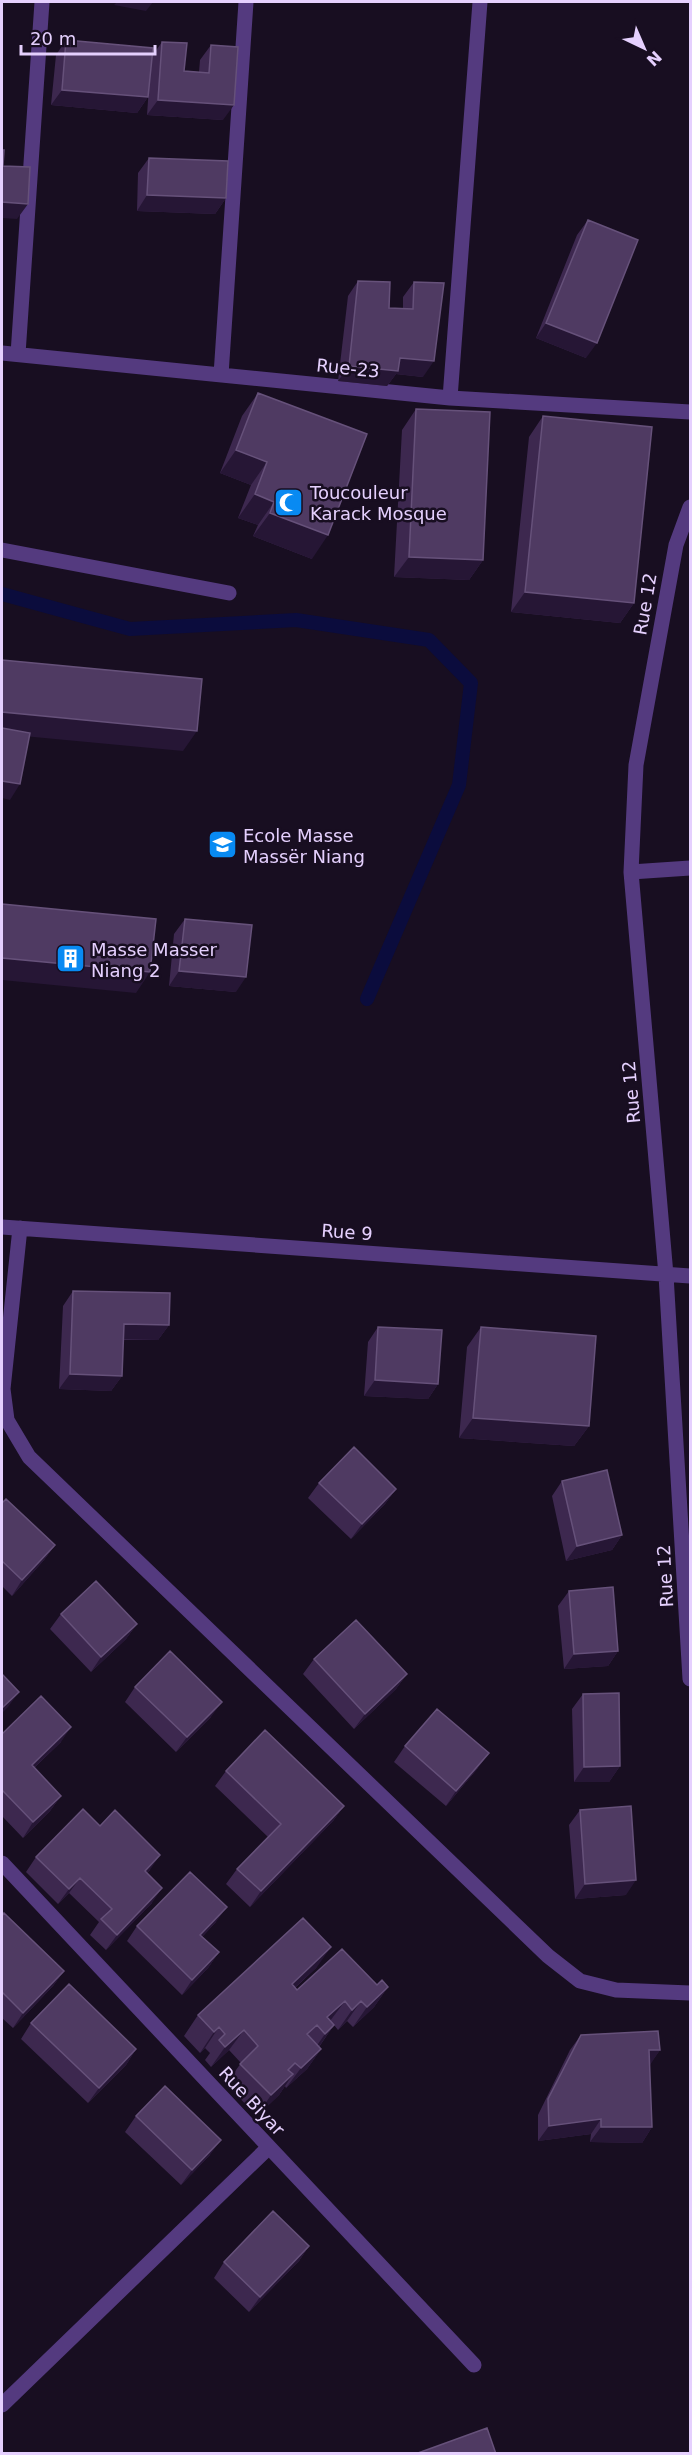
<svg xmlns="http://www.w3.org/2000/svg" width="692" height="2455" viewBox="0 0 692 2455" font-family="'DejaVu Sans',sans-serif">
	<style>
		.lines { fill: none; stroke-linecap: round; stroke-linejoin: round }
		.stream { stroke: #0b0c3d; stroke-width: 14 }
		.minor { stroke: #543a7f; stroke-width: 15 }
		.wall { fill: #3d284f }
		.shaded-wall { fill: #261635 }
		.building { fill: #4f3a62; stroke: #66517a; stroke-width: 1.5 }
		.labels { text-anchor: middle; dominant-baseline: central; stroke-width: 5; stroke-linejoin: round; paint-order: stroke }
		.street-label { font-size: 18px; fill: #e5d0fe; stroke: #180e21 }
		.poi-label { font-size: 18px; fill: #e5d0fe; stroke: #180e21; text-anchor: start }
	</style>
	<rect width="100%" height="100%" fill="#180e21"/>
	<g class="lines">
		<path class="stream" d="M2,594L130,629L296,620L429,640L471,683L459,785L367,999"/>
		<path class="minor" d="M2,353L450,398L690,412
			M18,354L42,2
			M221,375L246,2
			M450,398L480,2
			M690,507L676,545L636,765L631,872L666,1275L690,1679
			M2,550L229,593
			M631,872L690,868
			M2,1227L690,1276
			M20,1228L3,1389L7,1420L29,1457L548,1956L580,1981L616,1990L690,1993
			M2,1863L474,2365
			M2,2405L269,2147"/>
	</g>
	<path class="wall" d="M66,40L152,56L162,42L184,71L199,72L200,60L211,45L223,120L147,115L150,72L148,97L137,113L51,105L56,55Z
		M149,158L226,198L215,214L137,211L138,173Z
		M588,220L586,358L536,338L577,235Z
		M358,281L389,308L403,309V297L414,282L423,377L396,374L387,386L338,381L348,296Z
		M258,393L312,559L253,536L258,525L238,518L251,485L220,473L242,416Z
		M416,409L483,560L469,580L394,577L402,430Z
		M543,416L634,603L620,623L511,612L529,437Z
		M185,919L236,992L169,986L174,934Z
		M73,1291L169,1325L158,1340H123L122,1376L111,1391L59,1389L63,1306Z
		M378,1327L438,1384L428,1399L364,1396L368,1342Z
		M481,1327L589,1426L574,1446L459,1438L467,1347Z
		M562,1481L622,1535L612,1550L566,1561L552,1496Z
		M319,1483L396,1489L385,1504L351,1539L308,1498Z
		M2,1503L55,1545L44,1560L12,1596L2,1586Z
		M569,1591L618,1651L608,1666L564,1669L558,1606Z
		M61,1614L137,1624L126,1639L91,1672L50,1629Z
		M314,1659L407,1674L396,1689L354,1729L303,1674Z
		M135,1687L211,1717L176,1752L125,1702Z
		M583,1694L620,1766L609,1782H574L572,1709Z
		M2,1734L61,1742L34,1768L61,1796L50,1811L23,1838L2,1816Z
		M405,1746L478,1768L446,1806L394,1762Z
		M226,1771L344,1806L333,1821L250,1907L226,1884L237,1869L268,1837L215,1786Z
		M580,1810L626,1895L575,1899L569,1825Z
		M100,1826L150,1870L147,1873L152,1903L106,1950L90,1935L99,1922L69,1893L58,1904L26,1872L36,1857Z
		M2,1916L64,1971L53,1986L13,2028L2,2018Z
		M216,1922L202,1937L219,1952L208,1968L182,1995L127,1941L137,1926Z
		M317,1967L295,1988L297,1990L377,1985L388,1987L374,2007L353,2027L347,2021L338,2030L334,2025L319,2047L321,2049L307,2069L286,2088L285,2086L279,2095L257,2116L226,2084L241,2063L229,2050L211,2067L205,2060L210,2053L205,2048L200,2053L184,2036L198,2015Z
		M31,2023L136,2049L126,2065L88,2103L21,2039Z
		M581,2035L660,2050L649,2065L652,2127L642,2143L590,2142L591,2134L538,2141V2115L570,2050Z
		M136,2116L210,2155L181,2185L125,2132Z
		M309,2246L299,2261L249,2312L214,2278L224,2262Z"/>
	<path class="shaded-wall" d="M117,2H153L146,11L114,5Z
		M62,90L148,97L137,113L51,105Z
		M158,100L234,105L223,120L147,115Z
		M147,195L226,198L215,214L137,211Z
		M2,202L28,204L17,219L2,218Z
		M546,323L597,343L586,358L536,338Z
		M400,358L434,361L423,377L396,374L387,386L338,381L349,366Z
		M236,450L267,462L251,485L220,473Z
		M255,494L274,502L258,525L238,518Z
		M270,513L328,535L312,559L253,536Z
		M409,557L483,560L469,580L394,577Z
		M525,592L634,603L620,623L511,612Z
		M2,712L197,731L183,751L2,734Z
		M2,781L20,784L10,800L2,798Z
		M2,958L150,972L136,993L2,980Z
		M179,971L246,977L236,992L169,986Z
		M124,1324L169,1325L158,1340L113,1339Z
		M70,1374L122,1376L111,1391L59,1389Z
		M375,1380L438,1384L428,1399L364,1396Z
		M473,1418L589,1426L574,1446L459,1438Z
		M396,1489L385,1504L351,1539L362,1524Z
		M622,1535L612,1550L566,1561L577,1546Z
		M55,1545L44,1560L12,1596L22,1580Z
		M137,1624L126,1639L91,1672L101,1657Z
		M618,1651L608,1666L564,1669L574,1654Z
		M407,1674L396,1689L354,1729L365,1714Z
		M19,1692L8,1707L2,1713V1708Z
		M222,1702L211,1717L176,1752L187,1737Z
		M71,1727L61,1742L21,1780L32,1765Z
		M489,1753L478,1768L446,1806L456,1791Z
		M620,1766L609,1782H574L584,1767Z
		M61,1796L50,1811L23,1838L33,1822Z
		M344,1806L333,1821L250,1907L261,1891Z
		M160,1855L150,1870L134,1886L145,1871Z
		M80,1878L69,1893L58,1904L69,1889Z
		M636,1880L626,1895L575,1899L585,1884Z
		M162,1888L152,1903L106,1950L117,1935Z
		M227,1907L216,1922L189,1950L200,1935Z
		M331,1947L317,1967L277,2004L292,1984Z
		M219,1952L208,1968L182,1995L192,1980Z
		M64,1971L53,1986L13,2028L23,2013Z
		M388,1987L374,2007L353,2027L367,2007Z
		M345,2001L330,2021L327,2017Z
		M361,2001L347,2021L338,2030L352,2010Z
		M334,2025L320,2045L311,2054L325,2034Z
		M219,2027L205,2048L200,2053L214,2032Z
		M244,2030L229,2050L211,2067L225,2047Z
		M136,2049L126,2065L88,2103L99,2088Z
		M321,2049L307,2069L286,2088L301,2068Z
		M649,2050H660L650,2065H638Z
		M293,2074L279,2095L257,2116L271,2095Z
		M601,2119L591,2134L538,2141L549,2126Z
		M601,2127H652L642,2143L590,2142Z
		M221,2140L210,2155L181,2185L192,2170Z
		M309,2246L299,2261L249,2312L260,2297Z"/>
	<path class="building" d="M66,40L153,48L148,97L62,90Z
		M162,42L187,43L184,71L209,73L211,45L238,47L234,105L158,100Z
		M2,150H4L3,166L30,167L28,204L2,202Z
		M149,158L228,161L226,198L147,195Z
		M588,220L638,240L597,343L546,323Z
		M358,281L390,282L389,308L413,309L414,282L444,283L434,361L400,358L398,371L349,366Z
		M258,393L367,434L328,535L270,513L274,502L255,494L267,462L236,450Z
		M416,409L490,412L483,560L409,557Z
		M543,416L652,427L634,603L525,592Z
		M2,660L202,679L197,731L2,712Z
		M2,728L30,733L20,784L2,781Z
		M2,904L156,919L150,972L2,958Z
		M185,919L252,925L246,977L179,971Z
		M73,1291L170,1293L169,1325L124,1324L122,1376L70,1374Z
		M378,1327L442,1330L438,1384L375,1380Z
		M481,1327L596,1336L589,1426L473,1418Z
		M354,1447L396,1489L362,1524L319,1483Z
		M607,1470L622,1535L577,1546L562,1481Z
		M6,1499L55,1545L22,1580L2,1561V1503Z
		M96,1581L137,1624L101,1657L61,1614Z
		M613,1587L618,1651L574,1654L569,1591Z
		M356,1620L407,1674L365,1714L314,1659Z
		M170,1651L222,1702L187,1737L135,1687Z
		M2,1674L19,1692L2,1708Z
		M619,1693L620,1766L584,1767L583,1694Z
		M41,1696L71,1727L32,1765L61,1796L33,1822L2,1790V1734Z
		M437,1709L489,1753L456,1791L405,1746Z
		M265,1730L344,1806L261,1891L237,1869L281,1824L226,1771Z
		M631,1806L636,1880L585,1884L580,1810Z
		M83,1809L100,1826L115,1810L160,1855L145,1871L162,1888L117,1935L101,1919L112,1909L80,1878L69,1889L36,1857Z
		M190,1872L227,1907L200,1935L219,1952L192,1980L137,1926Z
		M4,1913L64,1971L23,2013L2,1992V1916Z
		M303,1918L331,1947L292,1984L297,1990L342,1949L377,1985L382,1980L388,1987L367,2007L361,2001L352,2010L345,2001L327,2017L334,2025L325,2034L317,2025L307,2034L321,2049L301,2068L295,2063L288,2070L293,2074L271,2095L240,2064L258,2046L244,2030L225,2047L219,2040L225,2034L219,2027L214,2032L198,2015Z
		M69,1984L136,2049L99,2088L31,2023Z
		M658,2031L660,2050H649L652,2127H601V2119L549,2126L548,2099L581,2035Z
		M165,2086L221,2140L192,2170L136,2116Z
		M273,2211L309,2246L260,2297L224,2262Z
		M487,2428L496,2454L418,2453Z"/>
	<defs>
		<symbol id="mosque-square" viewBox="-11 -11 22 22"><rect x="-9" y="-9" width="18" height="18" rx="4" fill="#088af2" stroke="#180e21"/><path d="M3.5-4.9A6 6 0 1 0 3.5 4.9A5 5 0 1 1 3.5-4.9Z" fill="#fff"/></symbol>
		<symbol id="school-square" viewBox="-11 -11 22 22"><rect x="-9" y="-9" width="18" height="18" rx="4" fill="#088af2" stroke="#180e21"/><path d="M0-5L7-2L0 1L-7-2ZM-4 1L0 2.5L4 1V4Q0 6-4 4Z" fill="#fff"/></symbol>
		<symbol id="building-square" viewBox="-11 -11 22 22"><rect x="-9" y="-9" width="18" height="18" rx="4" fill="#088af2" stroke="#180e21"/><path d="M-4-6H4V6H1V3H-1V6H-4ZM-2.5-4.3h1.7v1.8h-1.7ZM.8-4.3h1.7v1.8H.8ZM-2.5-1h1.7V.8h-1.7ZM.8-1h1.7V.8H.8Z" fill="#fff"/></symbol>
	</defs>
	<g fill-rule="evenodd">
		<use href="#mosque-square" x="272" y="486" width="33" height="33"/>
		<use href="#school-square" x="206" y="828" width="33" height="33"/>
		<use href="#building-square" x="54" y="942" width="33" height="33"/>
	</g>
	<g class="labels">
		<g class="street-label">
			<text transform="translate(348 368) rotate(6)">Rue-23</text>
			<text transform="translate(645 604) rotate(-80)">Rue 12</text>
			<text transform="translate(631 1092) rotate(-95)">Rue 12</text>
			<text transform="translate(347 1232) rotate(4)">Rue 9</text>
			<text transform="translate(665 1576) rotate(-93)">Rue 12</text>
			<text transform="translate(252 2101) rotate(47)">Rue Biyar</text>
		</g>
		<g class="poi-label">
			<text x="310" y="492">Toucouleur<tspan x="310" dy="21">Karack Mosque</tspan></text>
			<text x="243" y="835">Ecole Masse<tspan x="243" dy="21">Massër Niang</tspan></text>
			<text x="91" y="949">Masse Masser<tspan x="91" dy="21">Niang 2</tspan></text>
		</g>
	</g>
	<rect width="692" height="2455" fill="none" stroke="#e5d0fe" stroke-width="6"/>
	<g transform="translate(644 48) rotate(136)" stroke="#180e21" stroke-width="4.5" paint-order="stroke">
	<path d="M0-4.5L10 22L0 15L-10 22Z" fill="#e5d0fe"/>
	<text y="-9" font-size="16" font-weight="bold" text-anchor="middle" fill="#e5d0fe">N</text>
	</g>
	<path d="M21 45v9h134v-9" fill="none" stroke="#e5d0fe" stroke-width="3"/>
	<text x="30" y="45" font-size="18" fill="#e5d0fe" stroke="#180e21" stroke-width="4.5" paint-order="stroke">20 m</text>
</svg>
